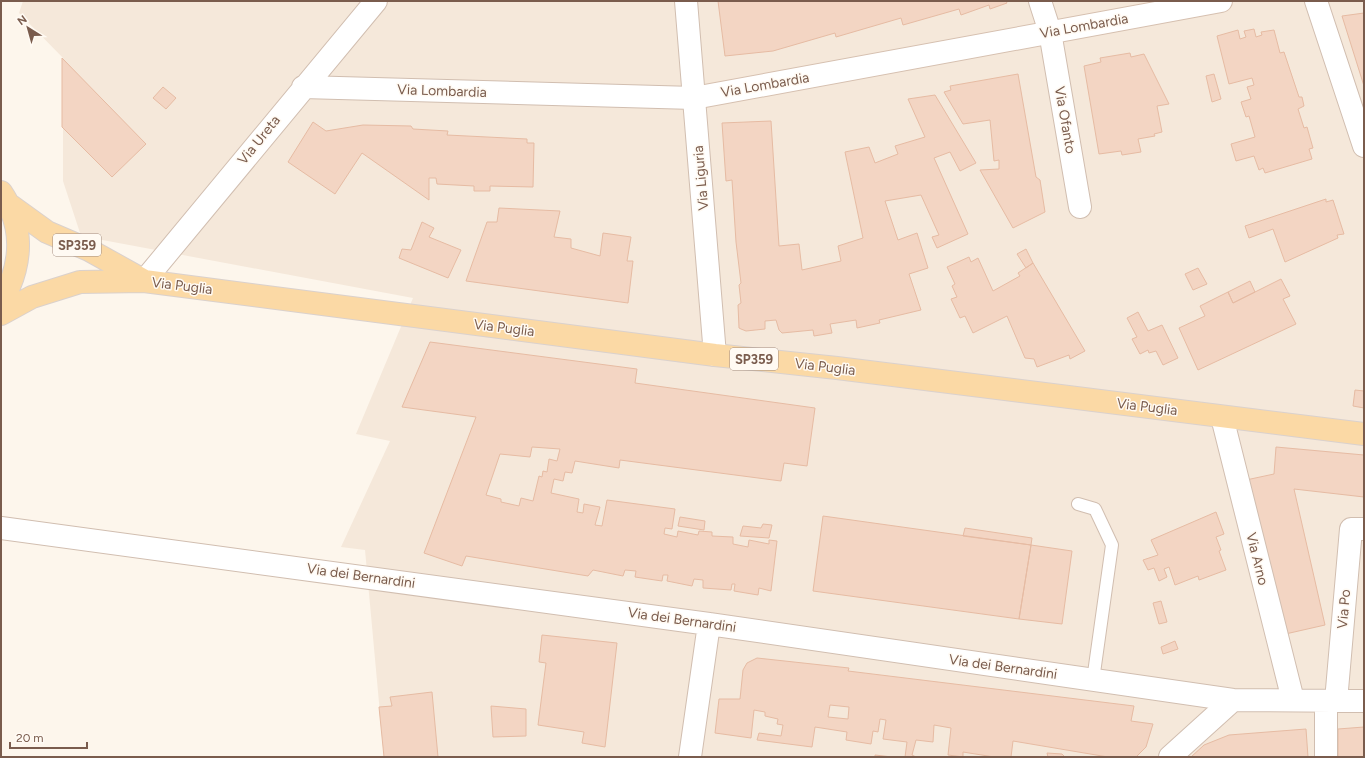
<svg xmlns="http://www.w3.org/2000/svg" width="1365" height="758" viewBox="0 0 1365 758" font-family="Figtree,sans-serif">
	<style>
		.residential { fill: #f5e8da }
		.building { fill: #f3d5c3; stroke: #e6bba3; fill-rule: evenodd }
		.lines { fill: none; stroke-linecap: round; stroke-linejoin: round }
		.lane-casing { stroke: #d1beb0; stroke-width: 14 }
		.street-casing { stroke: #d1beb0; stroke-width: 24 }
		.secondary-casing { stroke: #d6c0b0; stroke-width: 24 }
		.primary-casing { stroke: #dad1cd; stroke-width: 24 }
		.lane { stroke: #fff; stroke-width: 12 }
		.street { stroke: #fff; stroke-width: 22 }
		.secondary { stroke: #fff; stroke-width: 22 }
		.primary { stroke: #fbd9a5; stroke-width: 22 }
		.labels { text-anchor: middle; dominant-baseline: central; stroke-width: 3; stroke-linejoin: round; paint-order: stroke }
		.shield { fill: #fffaf3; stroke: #a28b7f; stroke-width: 1 }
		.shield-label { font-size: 13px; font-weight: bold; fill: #7a5c4d }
		.street-label { font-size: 14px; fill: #7a5c4d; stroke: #fffaf3 }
	</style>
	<rect width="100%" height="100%" fill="#fdf6ec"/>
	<path class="residential" d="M23,1H1364V757H384L365,550L341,547L390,441L356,434L413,298L81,236L63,181V58L19,13Z"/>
	<path class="building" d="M718,1H1006L1007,3L990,9L989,5L961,15L959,9L903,25L901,18L836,37L835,33L773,51L725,56Z
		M1364,13V86L1342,16Z
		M1254,29L1256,37L1262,35L1261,32L1274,30L1280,53L1284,52L1299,97H1302L1304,106L1298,109L1304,128L1307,127L1313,148L1309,149L1312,159L1265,173L1263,168L1259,170L1254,156L1236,161L1231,144L1255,137L1249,116L1246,117L1241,102L1251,99L1247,87L1254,85L1252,78L1229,84L1217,36L1238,30L1240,39L1246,37L1244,31Z
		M1130,53L1131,57L1144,54L1169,104L1157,106L1162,132L1154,134L1155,136L1138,139L1141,152L1122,155L1121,151L1099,154L1084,66L1101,62L1100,58Z
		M62,58L146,144L112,177L62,127Z
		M1018,74L1036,177L1040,180L1045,212L1013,228L980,170L999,169V160L994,161L990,120L963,124L944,92L951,90L950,86Z
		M1214,74L1221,99L1212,102L1206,76Z
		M163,87L176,98L166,109L153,98Z
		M935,95L976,163L960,171L950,152L934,158L968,234L937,248L932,237L939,235L921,195L885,201L898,240L917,233L928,268L909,274L921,310L879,320L880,323L857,328L856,320L830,324L832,333L814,336L813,330L782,333L779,330L776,320L765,321V329L746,331L741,329L739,328L738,305L741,303L739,285L741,283L736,242L732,180L726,181L722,123L771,121L779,246L799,244L802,270L841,261L838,246L863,238L845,152L869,147L875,163L898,154L895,146L925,137L908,99Z
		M313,122L326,131L363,125L411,126L413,129L448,131L447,135L527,139V143H534L533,187L490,186V191H474V186L437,184L436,178H429V200L362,153L335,194L288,162Z
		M1326,199V202L1333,200L1344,234L1337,235L1338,238L1285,262L1273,229L1249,238L1245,226Z
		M499,208L560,211L554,237L571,239V248L600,256L603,233L631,237L627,261H633L628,303L466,281L487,222H497Z
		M422,222L434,228L429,237L461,250L448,278L399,258L402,249L411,250Z
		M1026,249L1033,263L1026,268L1017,254Z
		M969,257L971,262L978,258L993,291L1020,276L1018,273L1033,263L1085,351L1070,359L1069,355L1037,367L1034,359L1025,358L1007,316L973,333L965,316L960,318L951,299L957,297L952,286L955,284L947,267Z
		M1198,268L1207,284L1193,290L1185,274Z
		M1281,279L1290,296L1283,299L1296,324L1198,370L1179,328L1205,316L1200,306L1228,292L1233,303Z
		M1250,281L1255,292L1233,303L1228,292Z
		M1138,312L1148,331L1162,325L1178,358L1163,365L1156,351L1149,353L1148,350L1140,354L1132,339L1137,337L1127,318Z
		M430,342L637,369L635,383L815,408L807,466L784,463L781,481L620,460L619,468L575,461L572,473L565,472L563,481L554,479L551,493L579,499L577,512L583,513L584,504L600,507L595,525L602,526L607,500L675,509L672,529L665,528L664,534L677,537L678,531L698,535L699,531L712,532V536L733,537V544L748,547L749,540L769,544V540L777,541L771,591L759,588L758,595L734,591L735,584H732L731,590L703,588V580L694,579L692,586L667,581L668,575H663L662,581L635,577L636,571L625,570L623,576L593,570L588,576L466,556L462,566L424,553L476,417L402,407ZM532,447L560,449L557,461L549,459L547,472L543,471L542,477L539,476L533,501L521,498L519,506L501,502V499L486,495L500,454L530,457Z
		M1355,390L1364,391V408L1353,406Z
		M1276,447L1364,455V497L1294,489L1325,625L1281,635L1246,480L1274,474Z
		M1216,512L1224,534L1216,537L1221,550L1219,551L1226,570L1199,580L1198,576L1175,585L1169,567L1164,569L1167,577L1159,581L1154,568L1148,570L1143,560L1158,555L1151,540Z
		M823,516L1031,545L1019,619L813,591Z
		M680,517L705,521L704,530L678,526Z
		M763,524L772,525L769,538L740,536L743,526L761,528Z
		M965,528L1032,538L1031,545L963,536Z
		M1031,545L1072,551L1062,624L1019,619Z
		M1161,601L1167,622L1159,624L1153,603Z
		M542,635L617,643L605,747L582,743L584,732L538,725L546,663L539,662Z
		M1175,641L1178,649L1163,654L1161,647Z
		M757,658L849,668L848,671L1134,706L1131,721L1153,724L1146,747L1136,757H1108L1013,741L1011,757H994L963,752V757L948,755L951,728L934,725L933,742L916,740L912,755L916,757H905L907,742L883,739L886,720L880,719L878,732L873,731L871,744L846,740L847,732L815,727L812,747L757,740L759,733L781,736L783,725L777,724L778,719L765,716V712L754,710L751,738L715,733L719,699H740L743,670L747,663ZM830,705L849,707L848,719L828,717Z
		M432,692L438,757H384L379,707L392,706L390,697Z
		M491,706L526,709V736L493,737Z
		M1364,727V757H1338V729Z
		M1306,729L1308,757H1191L1204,745L1229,735Z
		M1047,753L1062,754L1065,757H1048Z
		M875,755L892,757H875Z"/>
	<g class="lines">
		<defs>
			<path id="lane" d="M1078,504L1095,509L1112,545L1093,680"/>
			<path id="street" d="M686,1L715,355
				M1040,1L1050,32L1080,207
				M1316,1L1364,146
				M303,87L694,98
				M144,281L376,1
				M1222,417L1293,700
				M1,528L709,624L1233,700L1364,701
				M1326,701V757
				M1336,701L1351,529H1364
				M690,757L709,624
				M1170,757L1233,700"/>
			<path id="secondary" d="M694,98L1221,1"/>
			<path id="primary" d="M1,192C21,221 23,254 9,287C7,292 5,299 1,304
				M11,206L47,232L89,250L143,280
				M1,314L32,297L80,282L144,281L715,355L837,368L1364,434"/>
		</defs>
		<use href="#lane" class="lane-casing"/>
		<use href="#street" class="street-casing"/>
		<use href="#secondary" class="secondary-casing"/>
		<use href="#primary" class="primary-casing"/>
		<use href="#lane" class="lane"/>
		<use href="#street" class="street"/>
		<use href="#secondary" class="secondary"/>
		<use href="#primary" class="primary"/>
	</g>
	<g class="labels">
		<g class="shield">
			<rect x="53" y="234" width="48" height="22" rx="3"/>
			<rect x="730" y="348" width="48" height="22" rx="3"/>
		</g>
		<g class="shield-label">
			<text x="77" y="245">SP359</text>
			<text x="754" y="359">SP359</text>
		</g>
		<g class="street-label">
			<text transform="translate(1084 26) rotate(-10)">Via Lombardia</text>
			<text transform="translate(765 85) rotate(-10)">Via Lombardia</text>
			<text transform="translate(442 91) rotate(2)">Via Lombardia</text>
			<text transform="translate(1065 120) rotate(80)">Via Ofanto</text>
			<text transform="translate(259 140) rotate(-51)">Via Ureta</text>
			<text transform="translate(701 178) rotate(-95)">Via Liguria</text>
			<text transform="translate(182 286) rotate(7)">Via Puglia</text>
			<text transform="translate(504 328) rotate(7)">Via Puglia</text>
			<text transform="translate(825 367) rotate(7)">Via Puglia</text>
			<text transform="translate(1147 407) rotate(7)">Via Puglia</text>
			<text transform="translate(1257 559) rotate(76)">Via Arno</text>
			<text transform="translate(361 576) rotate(8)">Via dei Bernardini</text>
			<text transform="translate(1344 609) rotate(-85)">Via Po</text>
			<text transform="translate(682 620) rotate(8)">Via dei Bernardini</text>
			<text transform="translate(1003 667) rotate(8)">Via dei Bernardini</text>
		</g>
	</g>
	<rect width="1365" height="758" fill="none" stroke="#7a5c4d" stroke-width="4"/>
	<g transform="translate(28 28) rotate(323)" stroke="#fffaf3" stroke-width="3" paint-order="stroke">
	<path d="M0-3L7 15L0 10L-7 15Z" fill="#7a5c4d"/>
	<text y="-6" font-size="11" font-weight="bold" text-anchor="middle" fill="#7a5c4d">N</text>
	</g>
	<path d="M10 742v6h77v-6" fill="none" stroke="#7a5c4d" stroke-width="2"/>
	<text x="16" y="742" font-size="12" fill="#7a5c4d" stroke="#fffaf3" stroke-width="3" paint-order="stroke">20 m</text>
</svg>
